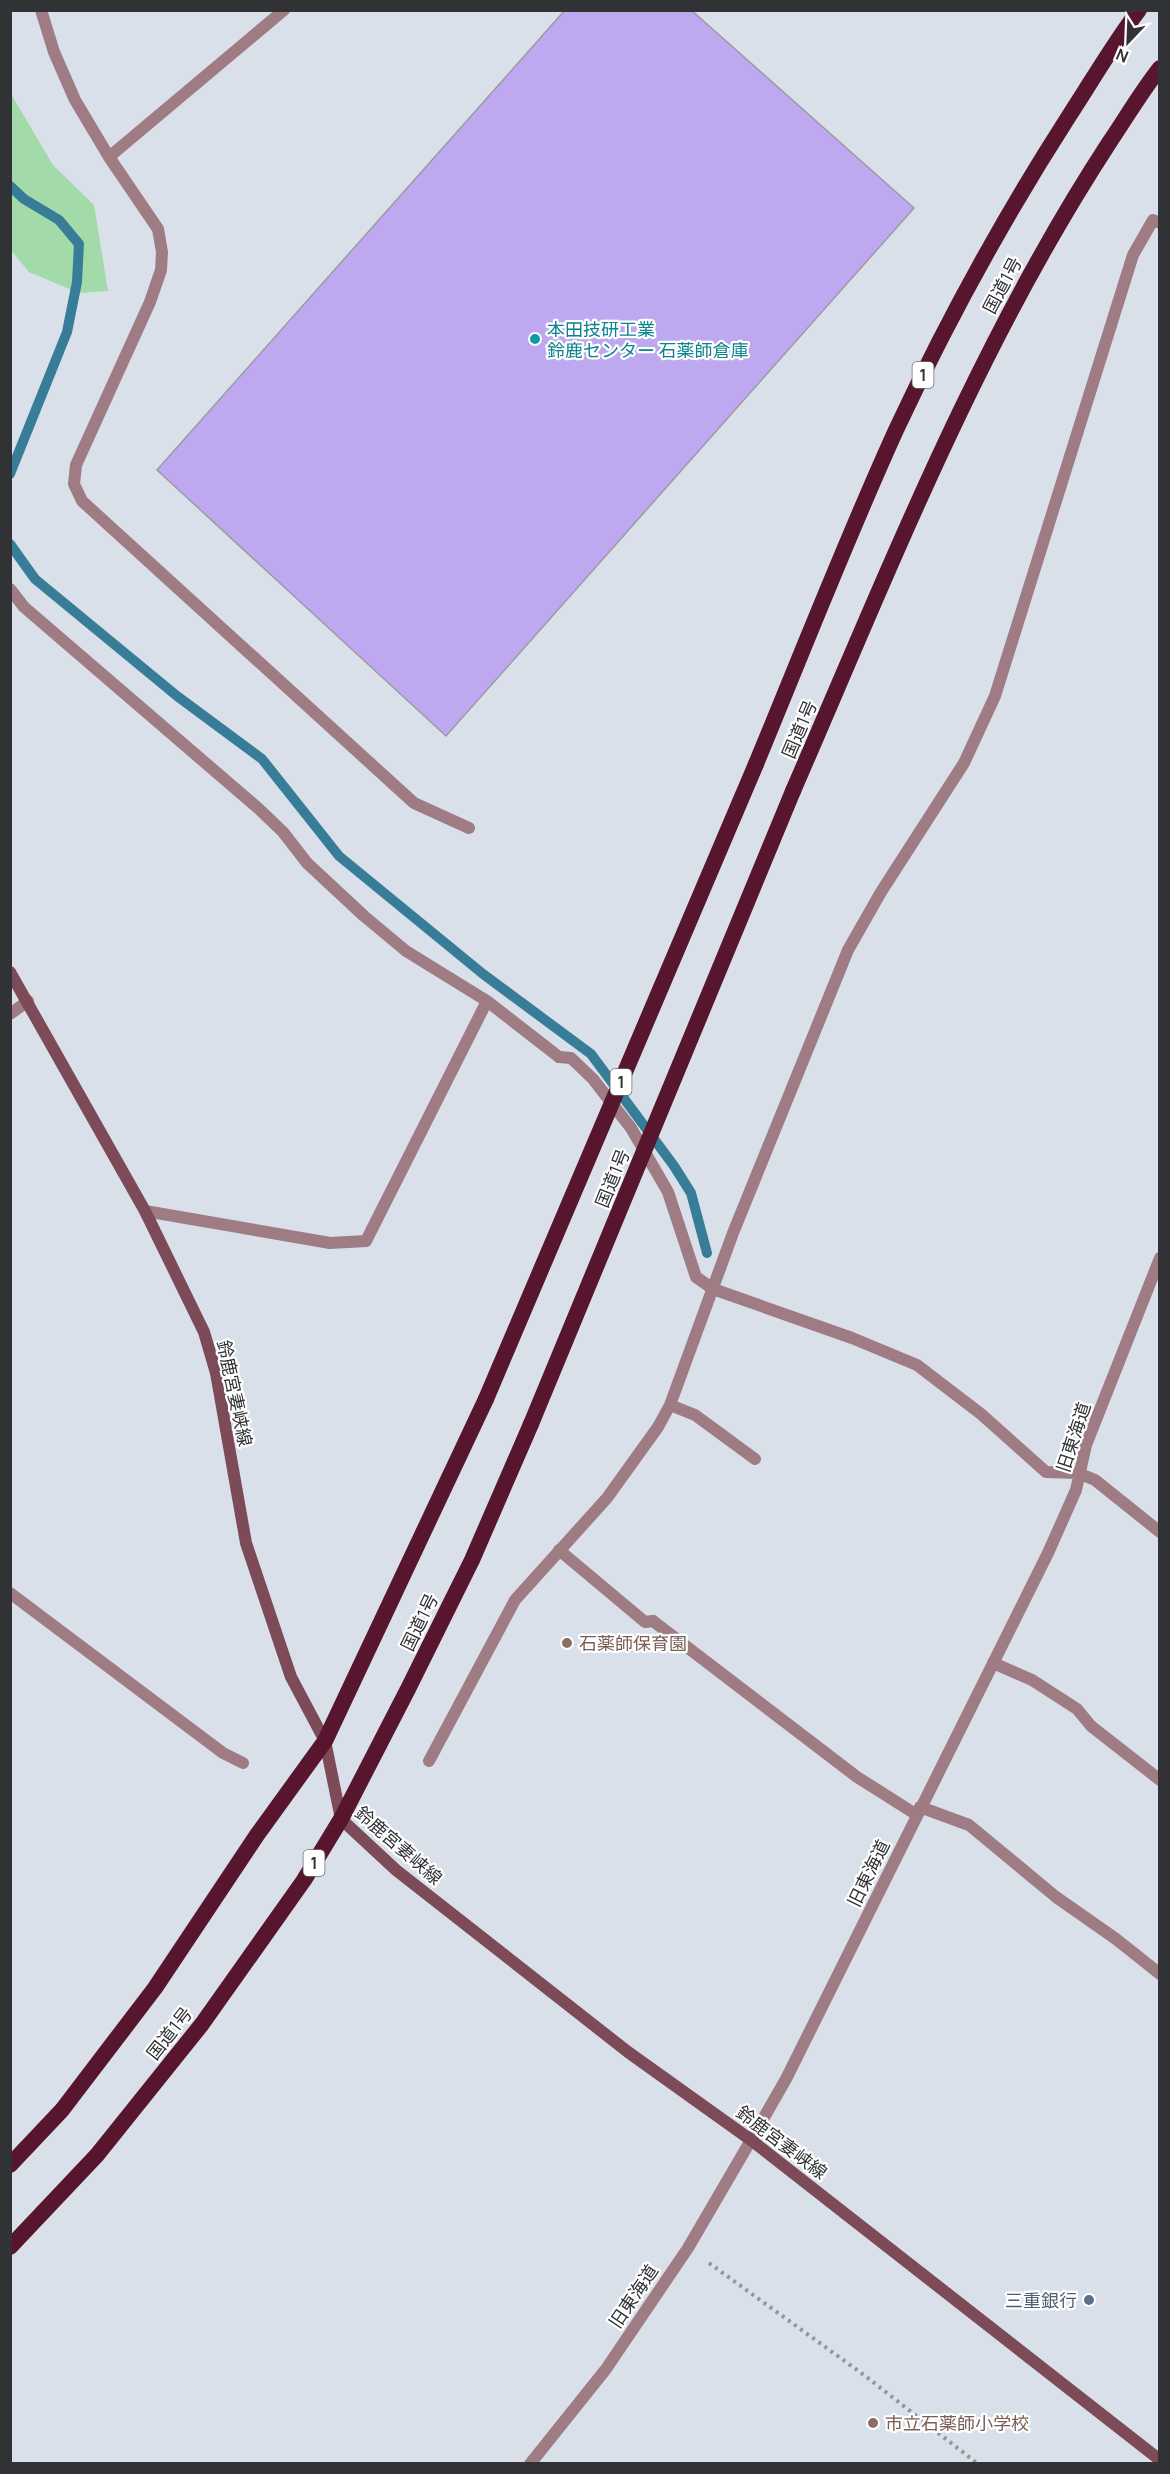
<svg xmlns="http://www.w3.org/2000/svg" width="1170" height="2474" viewBox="0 0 1170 2474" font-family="Manrope,'Noto Sans JP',sans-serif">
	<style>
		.green { fill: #a2dba9 }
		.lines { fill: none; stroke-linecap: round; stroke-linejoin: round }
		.stream { stroke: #387d97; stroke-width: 10 }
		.building { fill: #bea9f1; stroke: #9c99a4; stroke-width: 1.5 }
		.path { stroke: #91969d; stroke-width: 4; stroke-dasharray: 3 4.5; stroke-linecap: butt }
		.service { stroke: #9f7b83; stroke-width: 12 }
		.minor { stroke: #9f7b83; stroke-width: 12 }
		.secondary { stroke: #7d4b58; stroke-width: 12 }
		.trunk { stroke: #58162e; stroke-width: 16 }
		.trunk-bridge { stroke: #58162e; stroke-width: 16 }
		.culture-dot { fill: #0f9aa8; stroke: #fff; stroke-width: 2 }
		.education-dot { fill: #8d6e63; stroke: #fff; stroke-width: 2 }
		.service-dot { fill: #5c6f8a; stroke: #fff; stroke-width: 2 }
		.labels { text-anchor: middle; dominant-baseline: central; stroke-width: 4.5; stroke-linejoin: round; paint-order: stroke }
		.shield { fill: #fff; stroke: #6e7072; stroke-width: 1.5 }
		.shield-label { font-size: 16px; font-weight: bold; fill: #303236 }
		.street-label { font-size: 18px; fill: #303236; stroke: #fff }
		.culture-label { font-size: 18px; fill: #0d838f; stroke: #fff; text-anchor: start }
		.education-label { font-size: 18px; fill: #785e54; stroke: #fff; text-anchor: start }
		.service-label { font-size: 18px; fill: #4e5e75; stroke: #fff; text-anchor: end }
	</style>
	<rect width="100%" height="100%" fill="#d9e0ea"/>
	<path class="green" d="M11,94L53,165L94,205L108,291L79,293L29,272L11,250Z"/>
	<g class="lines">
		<path class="stream" d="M10,186L24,199L59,220L79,244L77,282L67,332L10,474
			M10,544L35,579L177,696L262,759L339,856L483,974L591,1054L674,1166L691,1193L707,1253"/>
	</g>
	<path class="building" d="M565,10H691L914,208L446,736L157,470Z"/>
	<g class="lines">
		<path class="path" d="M709,2263L864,2375L978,2464"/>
		<path class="service" d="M10,1014L28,1001
			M559,1057L571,1058L593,1079L631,1128L668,1192L696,1277L713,1289
			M653,1621L857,1777L917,1815
			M993,1663L1032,1680L1077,1709L1091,1726L1160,1780
			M920,1807L969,1825L1056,1897L1116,1939L1160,1974"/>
		<path class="minor" d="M41,10L54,52L75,100L109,157L284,10
			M109,157L158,229L162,252L161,270L150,302L76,465L74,484L82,501L414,803L469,828
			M10,589L24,607L259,809L283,832L307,863L364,916L406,951L487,1001L559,1057
			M145,1211L330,1243L366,1241L487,1001
			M713,1289L852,1338L917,1365L981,1414L1046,1472L1078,1473L1095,1480L1160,1532
			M670,1405L695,1415L755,1459
			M559,1550L645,1622L653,1621
			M10,1593L223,1753L243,1763
			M429,1761L515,1600L607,1498L658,1427L670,1405L733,1233L848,950L881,892L964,763L995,696L1133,255L1153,220L1160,223
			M530,2464L606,2369L688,2248L751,2140L786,2079L1048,1553L1076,1490L1086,1445L1160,1258"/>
		<path class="secondary" d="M10,972L145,1211L204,1332L216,1373L246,1543L291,1677L325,1741L341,1819L396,1870L628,2052L751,2140L1160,2460"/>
		<path class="trunk" d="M756,764C802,653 846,540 896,430C947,321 1004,217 1069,116C1092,81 1113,44 1139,10
			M793,791C889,570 977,345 1109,143C1126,118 1141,92 1160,68
			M10,2165L62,2110L155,1988L257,1835L325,1741L486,1399
			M10,2247L97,2155L202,2024L304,1880L341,1819L408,1689L472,1560L531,1424"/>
		<path class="trunk-bridge" d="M486,1399L756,764
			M531,1424L793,791"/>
	</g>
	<circle class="culture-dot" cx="535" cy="339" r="6"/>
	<g class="education-dot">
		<circle cx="567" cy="1643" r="6"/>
		<circle cx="873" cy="2423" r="6"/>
	</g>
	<circle class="service-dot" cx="1089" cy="2300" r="6"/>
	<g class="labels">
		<g class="shield">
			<rect x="912.5" y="362" width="21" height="26" rx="4.5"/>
			<rect x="610.5" y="1069" width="21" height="26" rx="4.5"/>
			<rect x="303.5" y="1850" width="21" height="26" rx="4.5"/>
		</g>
		<g class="shield-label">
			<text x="923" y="375">1</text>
			<text x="621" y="1082">1</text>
			<text x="314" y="1863">1</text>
		</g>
		<g class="street-label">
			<text transform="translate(1002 285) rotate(-62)">国道1号</text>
			<text transform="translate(799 729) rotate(-67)">国道1号</text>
			<text transform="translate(612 1178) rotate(-68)">国道1号</text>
			<text transform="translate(235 1393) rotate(78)">鈴鹿宮妻峡線</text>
			<text transform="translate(1073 1437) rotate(-72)">旧東海道</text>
			<text transform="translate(419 1622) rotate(-64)">国道1号</text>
			<text transform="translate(399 1845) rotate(41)">鈴鹿宮妻峡線</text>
			<text transform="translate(868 1873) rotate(-64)">旧東海道</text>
			<text transform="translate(169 2033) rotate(-52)">国道1号</text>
			<text transform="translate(782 2142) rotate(37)">鈴鹿宮妻峡線</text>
			<text transform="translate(633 2296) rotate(-56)">旧東海道</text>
		</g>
		<g class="culture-label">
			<text x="547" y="329">本田技研工業<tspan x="547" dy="21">鈴鹿センター 石薬師倉庫</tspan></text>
		</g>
		<g class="education-label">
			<text x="579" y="1643">石薬師保育園</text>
			<text x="885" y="2423">市立石薬師小学校</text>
		</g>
		<g class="service-label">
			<text x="1077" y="2300">三重銀行</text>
		</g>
	</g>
	<rect width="1170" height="2474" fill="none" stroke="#303236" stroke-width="24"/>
	<g transform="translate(1128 42) rotate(203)" stroke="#ffffff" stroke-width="4.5" paint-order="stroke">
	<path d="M0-4.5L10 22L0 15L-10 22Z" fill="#303236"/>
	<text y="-9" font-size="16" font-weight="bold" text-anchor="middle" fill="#303236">N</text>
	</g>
</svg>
